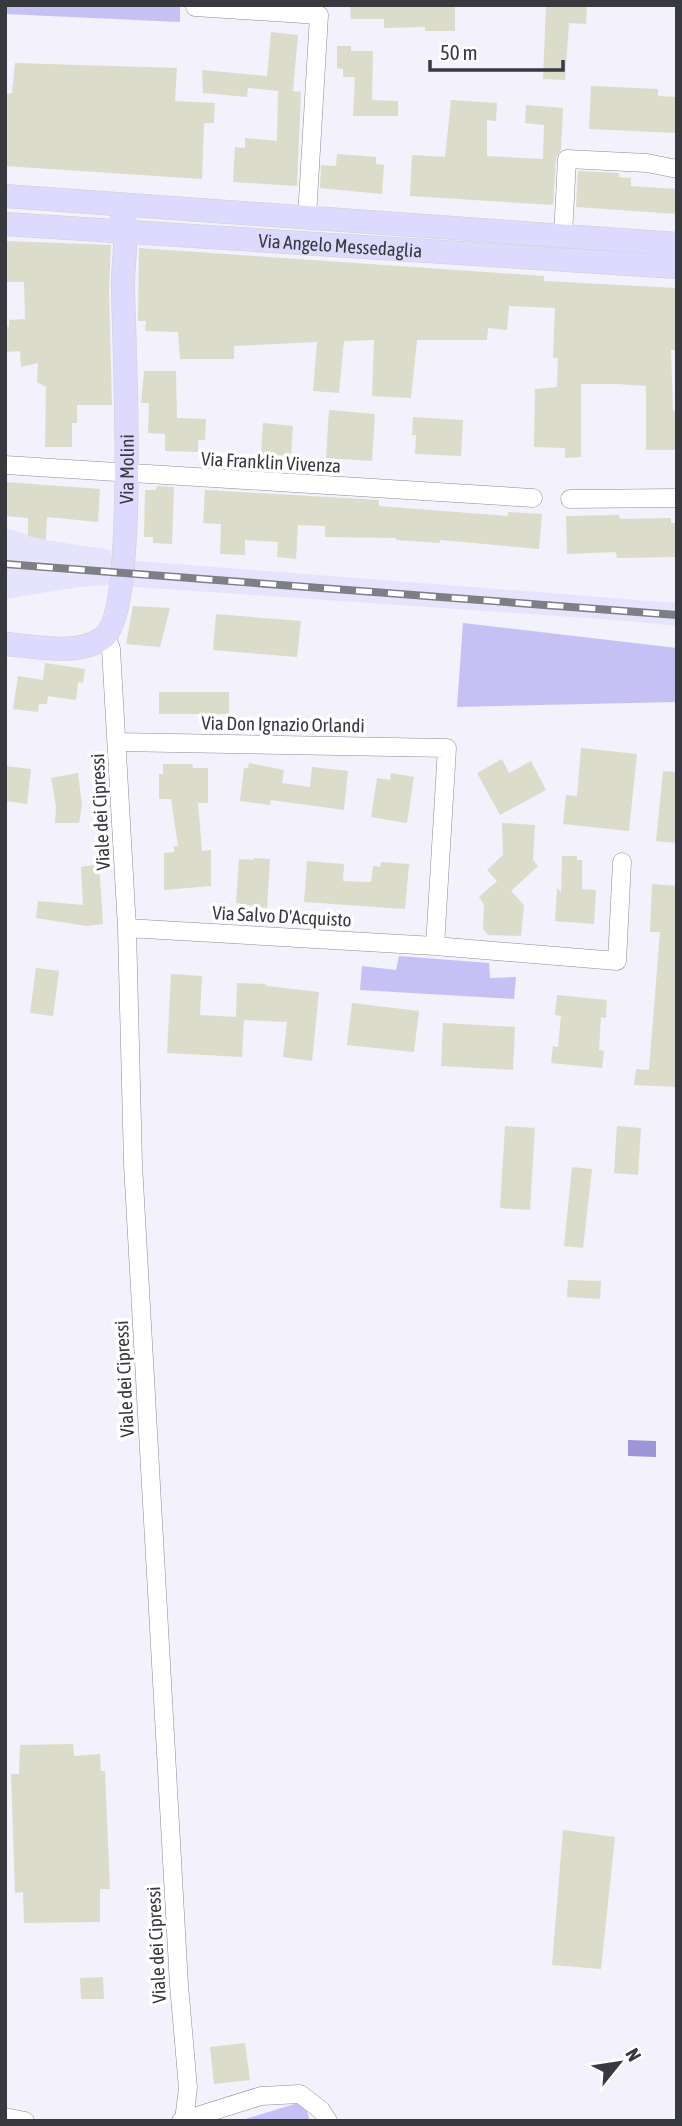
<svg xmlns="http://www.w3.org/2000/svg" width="682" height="2126" viewBox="0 0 682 2126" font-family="'Asap Condensed',sans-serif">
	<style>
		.built { fill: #e6e4fd }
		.green { fill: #c6c1f5 }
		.water { fill: #9e95d8 }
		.building { fill: #dbdcca }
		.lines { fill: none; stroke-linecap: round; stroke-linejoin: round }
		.minor-casing { stroke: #8c8b9b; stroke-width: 19 }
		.major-casing { stroke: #cfcfd1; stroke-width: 24 }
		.minor { stroke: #fff; stroke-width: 18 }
		.major { stroke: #dddafd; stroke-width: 23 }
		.rail-casing { stroke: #7e7e87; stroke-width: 8 }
		.rail { stroke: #fff; stroke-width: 5; stroke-dasharray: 16; stroke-linecap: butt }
		.labels { text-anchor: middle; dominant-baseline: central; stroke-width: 7; stroke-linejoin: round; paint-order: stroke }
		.street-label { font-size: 19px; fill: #38383f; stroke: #fff }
	</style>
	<rect width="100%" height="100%" fill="#f2f1fc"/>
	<path class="built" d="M5,528L46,540L111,550L112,559L677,603V626L616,620L108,585L79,587L5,599Z"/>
	<path class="green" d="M5,5H180V22L5,14Z
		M463,623L677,648V702L457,707Z
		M399,956L489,963L490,978L516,977L514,999L360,990L362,966L396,970Z
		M304,2101L310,2121H239Z"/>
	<path class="water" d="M628,1440L656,1441V1457L628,1456Z"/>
	<path class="building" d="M350,5H455V31H425V27L384,28V19H351Z
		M546,5H587L586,24L569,23L565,80L543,79Z
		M271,32L298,35L293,91L301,92L297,186L233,182L235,147L245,148V138L277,141L278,91L248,88L247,97L203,93L202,70L267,76Z
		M337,46H351V51H373L372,100L398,101V116H353L355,77H343V69L337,68Z
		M15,63L177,68L175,101L215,103L214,123H204L202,179L5,166V94L12,93Z
		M591,86L658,89V96L677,97V133L589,129Z
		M451,100L497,103L496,121L487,120V156L543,159L544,125L525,123L526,105L563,108L561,150L556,158L553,205L410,196L412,155L445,157Z
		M337,154L376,157V164L384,165L382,194L320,188L321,165L336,166Z
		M578,171L619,173V177L631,178V186L677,189V214L576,207Z
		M5,241L111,245L109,290L112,405H77V423H72V447H45L46,387L37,382L38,363L21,367L20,351L5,352V327H9V320L25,319L24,282H5Z
		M139,248L544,276V281L677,288V350H671L673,411H677V450H646V386L618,384H581V457L565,458V448L534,447L535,389L557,387L558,358H553L555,308L509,306L507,330L488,328L487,340H417L411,398L372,396L374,340L344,341L339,393L313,391L317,342L234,346V359H180L178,332L145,331L146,321H138Z
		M144,371H176L177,418L206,419L205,440H198V452L165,451V434L148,433L149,403H141Z
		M329,410L375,414L372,461L326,458Z
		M413,417L463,420L461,456L415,454L416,435H412Z
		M263,423L293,426L291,456L261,454Z
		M5,482L100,489L98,522L47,517L46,540L28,536V518L5,516Z
		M157,486L174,487L172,544L153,543V537H144L145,490H156Z
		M205,490L379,500V506L508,516V512L542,514L539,549L440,540V543L396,540V538L325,537V526L298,525L296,559L277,557L278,542L245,540V555L220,554L221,524L203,523Z
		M619,515L620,519L671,518V523H677V557L617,558L616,552L567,554L566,516Z
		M133,606L170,608L160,647L126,644Z
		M216,614L301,621L297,657L213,650Z
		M45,663L85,669L83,683L78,682L76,700L48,696L47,704H39L38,712L13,709L18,676L43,680Z
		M159,692H229V714H159Z
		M581,748L637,754L629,831L563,824L566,795L577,796Z
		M502,759L509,773L531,761L546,790L500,815L477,773Z
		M249,763L284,770L282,783L310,787L312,767L348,771L344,810L271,800L270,805L240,801L244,768H248Z
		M163,764H192L193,768H208V803H198L202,851L211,850V886L164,890V853L174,852V846H178L171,799H159V774H163Z
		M5,766L31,769L27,804L5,801Z
		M663,771L677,772V843L656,841Z
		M78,773L82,805L79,823H55L56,806L51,778Z
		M391,773L414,777L407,823L371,817L377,778L390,780Z
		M502,823L535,825L533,860L538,866L511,891L524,905L521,936L488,935L483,929L484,905L479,897L497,881L487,870L503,855Z
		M562,856H577V860H582V889L596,890L594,924L555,921L557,888L561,892Z
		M254,858L270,859L267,908L236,903L239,859L254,860Z
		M307,861L344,864L343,881L371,882L373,866L380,867L381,862L409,864L405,909L304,902Z
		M99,864L103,924L87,926L36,918L38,901L83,905L81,867Z
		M652,884L677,886V1087L634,1085L636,1069L649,1070L660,932H650Z
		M36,968L59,971L53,1016L30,1013Z
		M171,974L202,976L200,1015L236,1017L237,983L266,984V986L319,992L312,1061L283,1057L287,1022L244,1020L242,1057L167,1053Z
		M557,995L607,1000L606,1018L601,1017L599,1050L604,1051L602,1068L551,1063L553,1046L558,1047L561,1016L555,1015Z
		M352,1003L419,1011L414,1052L347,1045Z
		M443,1023L515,1027L513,1070L441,1066Z
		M505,1126L535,1128L530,1210L500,1208Z
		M617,1126L641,1128L638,1175L614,1173Z
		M572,1167L592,1169L583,1248L564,1246Z
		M568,1280L601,1281L600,1299L567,1297Z
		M73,1744L74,1756L100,1754L101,1771H105L110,1889H100V1922L24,1923L23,1892L15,1893L11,1774H19L20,1745Z
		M563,1830L615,1837L601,1969L552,1965Z
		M103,1977L104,1999H81L80,1978Z
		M245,2043L250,2080L214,2084L210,2047Z"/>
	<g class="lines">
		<defs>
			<path id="minor" d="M195,7L319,15L307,217
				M563,236L567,159L647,163L677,169
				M5,465L533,498
				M570,499L677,498
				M106,636L111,649L127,928L133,1164L179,1985L188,2088L184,2120
				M117,742L447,748L435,946L127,928
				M435,946L617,961L622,862
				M5,2117L25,2121
				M181,2121L261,2096L300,2094L321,2110L328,2121"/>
			<g id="major">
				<path d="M5,196L677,244"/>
				<path id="s1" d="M5,224L677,267"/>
				<path id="s2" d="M5,644C34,646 80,657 104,637C138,608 124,345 123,290C122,267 129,239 122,216"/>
			</g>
		</defs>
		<use href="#minor" class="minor-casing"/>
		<use href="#major" class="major-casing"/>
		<use href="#minor" class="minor"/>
		<use href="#major" class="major"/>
		<defs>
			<path id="rail" d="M5,564L677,615"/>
		</defs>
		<use href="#rail" class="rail-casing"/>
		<use href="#rail" class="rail"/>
	</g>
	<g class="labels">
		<g class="street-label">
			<text stroke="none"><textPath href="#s1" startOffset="336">Via Angelo Messedaglia</textPath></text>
			<text transform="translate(271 462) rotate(3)">Via Franklin Vivenza</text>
			<text stroke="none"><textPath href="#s2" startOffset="273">Via Molini</textPath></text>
			<text transform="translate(283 724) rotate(1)">Via Don Ignazio Orlandi</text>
			<text transform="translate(100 812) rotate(-93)">Viale dei Cipressi</text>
			<text transform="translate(282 916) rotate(3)">Via Salvo D'Acquisto</text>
			<text transform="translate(124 1379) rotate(-93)">Viale dei Cipressi</text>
			<text transform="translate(156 1945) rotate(-93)">Viale dei Cipressi</text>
		</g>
	</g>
	<rect width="682" height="2126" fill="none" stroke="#38383f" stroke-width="14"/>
	<g transform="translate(619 2063) rotate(60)" stroke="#ffffff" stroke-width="5" paint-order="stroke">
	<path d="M0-5L12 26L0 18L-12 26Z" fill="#38383f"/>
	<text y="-10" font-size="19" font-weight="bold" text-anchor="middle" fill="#38383f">N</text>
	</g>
	<path d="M430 60v10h133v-10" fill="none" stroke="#38383f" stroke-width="3.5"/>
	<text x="440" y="60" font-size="21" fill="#38383f" stroke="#ffffff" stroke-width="5" paint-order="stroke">50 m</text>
</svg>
